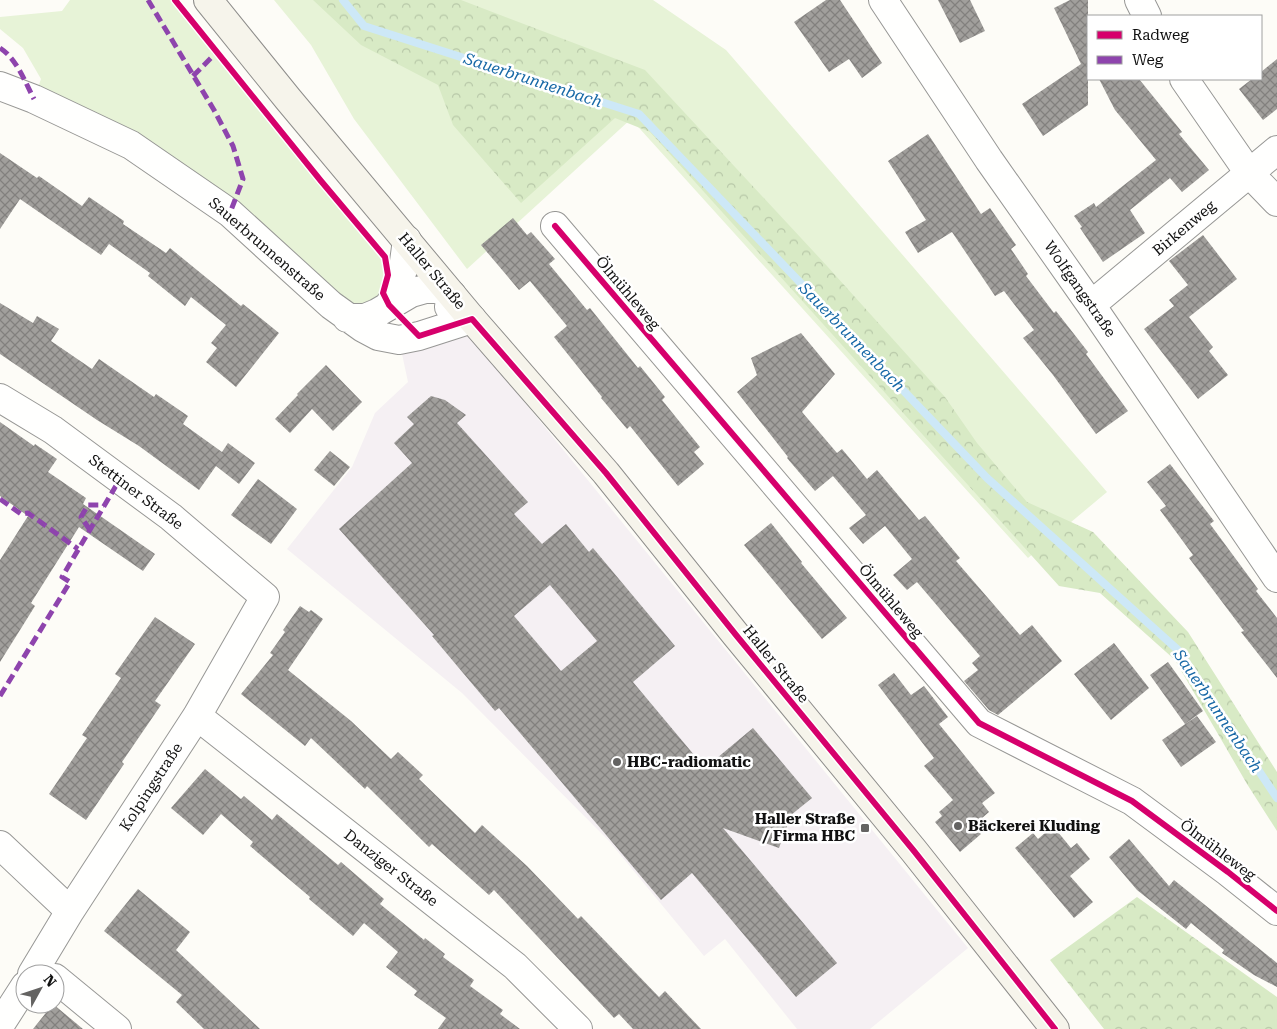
<svg xmlns="http://www.w3.org/2000/svg" width="1277" height="1029" viewBox="0 0 1277 1029" font-family="'Roboto Serif',serif">
	<style>
		.industrial { fill: #f5f0f3 }
		.grass { fill: #e7f3d7 }
		.forest { fill: url(#forest-crowns) }
		.lines { fill: none; stroke-linecap: round; stroke-linejoin: round }
		.stream { stroke: #cde8f7; stroke-width: 8 }
		.building { fill: url(#building-cross-hatch); fill-rule: evenodd }
		.minor-casing { stroke: #979795; stroke-width: 30 }
		.secondary-casing { stroke: #8e8d8b; stroke-width: 30 }
		.minor { stroke: #fffffe; stroke-width: 28 }
		.secondary { stroke: #f6f4eb; stroke-width: 28 }
		.quiet { stroke: #8e44ad; stroke-width: 5; stroke-dasharray: 10 5; stroke-linecap: butt }
		.cycleway-casing { stroke: #fff; stroke-width: 9 }
		.cycleway { stroke: #d6006c; stroke-width: 6 }
		.poi-dot { fill: #646362; stroke: #fff; stroke-width: 2 }
		.labels { text-anchor: middle; dominant-baseline: central; stroke-width: 5; stroke-linejoin: round; paint-order: stroke }
		.street-label { font-size: 15px; fill: #111; stroke: #fff }
		.poi-label { font-size: 15px; font-weight: bold; fill: #111; stroke: #fff; text-anchor: start }
		.water-label { font-size: 16px; font-style: italic; fill: #1768a6; stroke: #fff }
	</style>
	<defs>
		<pattern id="forest-crowns" width="20" height="18" patternUnits="userSpaceOnUse" patternTransform="scale(1.25)"><rect width="20" height="18" fill="#d8eac5"/><path d="M2 6a3 3 0 1 1 6 0M12 15a3 3 0 1 1 6 0" fill="none" stroke="#b8c8a8"/></pattern>
		<pattern id="building-cross-hatch" width="8" height="8" patternUnits="userSpaceOnUse" patternTransform="scale(1.25)"><rect width="8" height="8" fill="#a19f9c"/><path d="M0 0l8 8M0 8l8-8" fill="none" stroke="#82807e"/></pattern>
	</defs>
	<rect width="100%" height="100%" fill="#fdfcf7"/>
	<path class="industrial" d="M448,308L968,948L870,1029H797L725,939L704,956L609,841L462,693L287,549L352,467L375,413L408,382L399,340Z"/>
	<path class="grass" d="M70,0H175L321,181L385,257L388,275L377,313L365,318L230,213L34,99L41,79L23,48L0,29V17L62,11Z
		M274,0H653L726,50L1107,492L1028,558L631,119L467,269L354,119L311,45Z"/>
	<path class="forest" d="M313,0H461L645,70L827,266L945,397L977,443L1027,502L1093,532L1188,632L1277,772V831L1247,784L1175,660L1100,593L1059,586L650,132L615,118L521,203L453,125L438,85L361,45Z
		M1137,897L1277,997V1029H1104L1050,960Z"/>
	<g class="lines">
		<path class="stream" d="M343,0L364,26L639,114L987,478L1178,650L1277,798"/>
	</g>
	<path class="building" d="M826,0H840L882,63L862,78L849,59L829,72L794,22Z
		M938,0H970L985,31L960,43Z
		M1070,0H1088V105L1043,136L1022,104L1081,64L1054,8Z
		M1277,59V109L1263,120L1239,89L1252,79H1261V72Z
		M1099,79H1139L1182,132L1179,134L1209,170L1182,192L1170,178L1130,210L1145,233L1103,262L1080,228L1082,227L1074,216L1094,203L1096,207L1156,160L1115,110Z
		M928,134L981,214L990,208L1016,245L1011,249L1028,274L1026,276L1054,313L1056,311L1088,352L1086,354L1128,411L1096,434L1053,375L1023,338L1034,330L1004,291L995,296L952,232L918,253L905,232L926,220L888,161Z
		M0,153L37,178L39,176L82,206L89,197L124,221L123,224L166,253L170,248L241,306L243,304L279,333L236,387L206,362L217,348L211,343L226,325L191,297L185,306L148,276L150,273L109,244L101,255L20,199L0,229Z
		M513,218L527,235L531,232L555,259L549,264L587,310L590,308L638,368L640,366L665,397L662,400L700,447L694,452L704,464L678,486L630,426L627,429L601,398L602,397L554,337L567,326L530,281L519,290L481,245Z
		M1203,235L1237,279L1189,317L1213,347L1209,351L1228,375L1198,399L1144,329L1174,306L1169,300L1188,285L1169,261Z
		M0,303L33,323L37,316L59,329L51,341L92,369L99,359L154,397L156,394L188,416L183,424L222,452L228,443L255,463L239,484L216,466L199,490L139,446L97,420L0,354Z
		M801,333L835,374L802,412L837,453L842,449L867,479L877,470L919,520L925,516L960,558L956,561L1020,635L1032,625L1062,661L998,715L989,710L964,681L978,670L972,663L980,656L917,582L907,590L893,575L912,559L885,526L863,544L849,528L866,515L833,476L815,491L787,458L788,457L737,392L757,375L751,358Z
		M326,365L362,402L333,431L312,409L290,433L275,419L298,395L297,394Z
		M431,396L445,400L466,415L457,423L528,502L514,514L542,544L566,524L589,552L593,548L675,646L633,682L705,768L753,728L812,798L791,815L779,848L723,828L837,963L796,997L692,873L661,900L499,708L495,711L432,636L434,635L339,529L412,463L394,443L414,424L407,417ZM550,585L597,641L561,671L514,616Z
		M0,422L34,446L35,444L57,459L48,472L86,498L83,504L155,554L143,571L79,527L31,603L35,606L0,662V560L28,516L0,496Z
		M330,451L350,467L334,486L314,470Z
		M1170,464L1214,521L1210,524L1258,589L1256,591L1277,618V678L1241,632L1244,631L1189,558L1193,555L1160,510L1166,506L1147,482Z
		M258,479L297,509L271,544L231,515Z
		M771,523L802,562L801,563L847,618L822,639L744,545Z
		M300,606L309,612L311,610L323,619L288,670L351,721L391,759L398,752L423,775L419,779L475,833L482,825L527,866L578,919L581,916L659,997L665,991L701,1029H633L619,1014L614,1018L494,890L489,895L432,844L429,847L367,786L365,789L311,738L305,746L241,694L273,655L270,653L285,632L283,630Z
		M155,617L195,644L155,701L161,705L122,762L124,764L86,820L49,794L87,738L82,735L121,678L115,674Z
		M1114,643L1149,688L1111,720L1074,674Z
		M1168,662L1203,711L1185,724L1150,675Z
		M894,673L911,695L924,686L948,717L939,724L995,793L982,803L989,812L974,825L981,834L960,852L935,822L942,816L939,812L953,800L924,766L934,758L878,685Z
		M1197,716L1216,742L1181,767L1162,740Z
		M205,769L241,799L244,796L272,820L277,814L338,865L341,862L384,899L380,904L424,940L425,938L445,954L443,957L474,980L470,986L503,1010L500,1014L520,1029H438L446,1018L414,995L417,991L386,967L398,952L364,923L353,936L309,899L310,897L250,846L253,842L221,814L203,835L171,808Z
		M1053,826L1071,848L1077,843L1090,859L1070,876L1093,902L1074,918L1015,848L1033,833L1038,839Z
		M1129,839L1169,886L1174,880L1277,963V987L1254,975L1222,953L1224,950L1191,923L1186,929L1137,890L1109,857Z
		M138,889L190,932L176,950L260,1029H204L176,1002L182,995L104,931Z
		M53,1004L83,1029H33Z"/>
	<g class="lines">
		<defs>
			<path id="minor" d="M883,0L989,160L1091,305L1277,578
				M1139,0L1147,16
				M1184,79L1249,173L1277,202
				M0,86L34,99L131,145L230,213L331,305L363,328L378,336L399,340L419,336L472,319
				M555,226L979,723L1132,801L1228,872L1277,911
				M389,305L397,292L403,269L407,240
				M1091,305L1277,150
				M347,318H365L377,313L411,293L425,289H437L452,295L449,307
				M0,398L53,430L171,517L265,597L197,716L70,911L32,974
				M197,716L515,966L578,1029
				M0,845L70,911
				M55,978L117,1029
				M0,1025L25,986"/>
			<path id="secondary" d="M208,0L288,99L472,319L606,473L736,635L914,851L1055,1029"/>
		</defs>
		<use href="#minor" class="minor-casing"/>
		<use href="#secondary" class="secondary-casing"/>
		<use href="#minor" class="minor"/>
		<use href="#secondary" class="secondary"/>
		<path class="quiet" d="M148,0L214,110L233,146L243,179L230,213
			M0,48C17,59 25,82 34,99
			M193,76L217,52
			M0,499L21,514L28,513L78,549
			M90,530L81,517L88,505H104
			M0,696L70,582L62,577L120,479"/>
		<defs>
			<path id="cycleway" d="M175,0L321,181L385,257L388,275L383,293L389,305L419,336L472,319L606,473L736,635L914,851L1055,1029
				M555,226L979,723L1132,801L1228,872L1277,911"/>
		</defs>
		<use href="#cycleway" class="cycleway-casing"/>
		<use href="#cycleway" class="cycleway"/>
	</g>
	<g class="poi-dot">
		<circle cx="617" cy="762" r="5"/>
		<circle cx="958" cy="826" r="5"/>
		<rect x="860" y="823" width="10" height="10" rx="2.5"/>
	</g>
	<g class="labels">
		<g class="street-label">
			<text transform="translate(1184 228) rotate(-40)">Birkenweg</text>
			<text transform="translate(267 249) rotate(41)">Sauerbrunnenstraße</text>
			<text transform="translate(432 271) rotate(50)">Haller Straße</text>
			<text transform="translate(1080 289) rotate(55)">Wolfgangstraße</text>
			<text transform="translate(628 293) rotate(50)">Ölmühleweg</text>
			<text transform="translate(136 492) rotate(37)">Stettiner Straße</text>
			<text transform="translate(891 601) rotate(50)">Ölmühleweg</text>
			<text transform="translate(776 664) rotate(51)">Haller Straße</text>
			<text transform="translate(151 787) rotate(-57)">Kolpingstraße</text>
			<text transform="translate(1218 850) rotate(37)">Ölmühleweg</text>
			<text transform="translate(391 868) rotate(38)">Danziger Straße</text>
		</g>
		<g class="poi-label">
			<text x="627" y="762">HBC-radiomatic</text>
			<text x="855" y="819" text-anchor="end">Haller Straße<tspan x="855" dy="17">/ Firma HBC</tspan></text>
			<text x="968" y="826">Bäckerei Kluding</text>
		</g>
		<g class="water-label">
			<text transform="translate(533 80) rotate(18)">Sauerbrunnenbach</text>
			<text transform="translate(852 337) rotate(46)">Sauerbrunnenbach</text>
			<text transform="translate(1218 711) rotate(56)">Sauerbrunnenbach</text>
		</g>
	</g>
	<rect x="1087" y="15" width="175" height="65" fill="#ffffff" stroke="#a0a0a0"/>
	<rect x="1097" y="31" width="25" height="8" fill="#d6006c" stroke="#a0a0a0"/>
	<text x="1132" y="40" font-size="15" fill="#111111">Radweg</text>
	<rect x="1097" y="56" width="25" height="8" fill="#8e44ad" stroke="#a0a0a0"/>
	<text x="1132" y="65" font-size="15" fill="#111111">Weg</text>
	<g transform="translate(40 989) rotate(50)"><circle r="24" fill="#ffffff" stroke="#a0a0a0"/>
	<path d="M0-4L9 19L0 12L-9 19Z" fill="#646362"/>
	<text y="-8" font-size="14" font-weight="bold" text-anchor="middle" fill="#111111">N</text>
	</g>
</svg>
